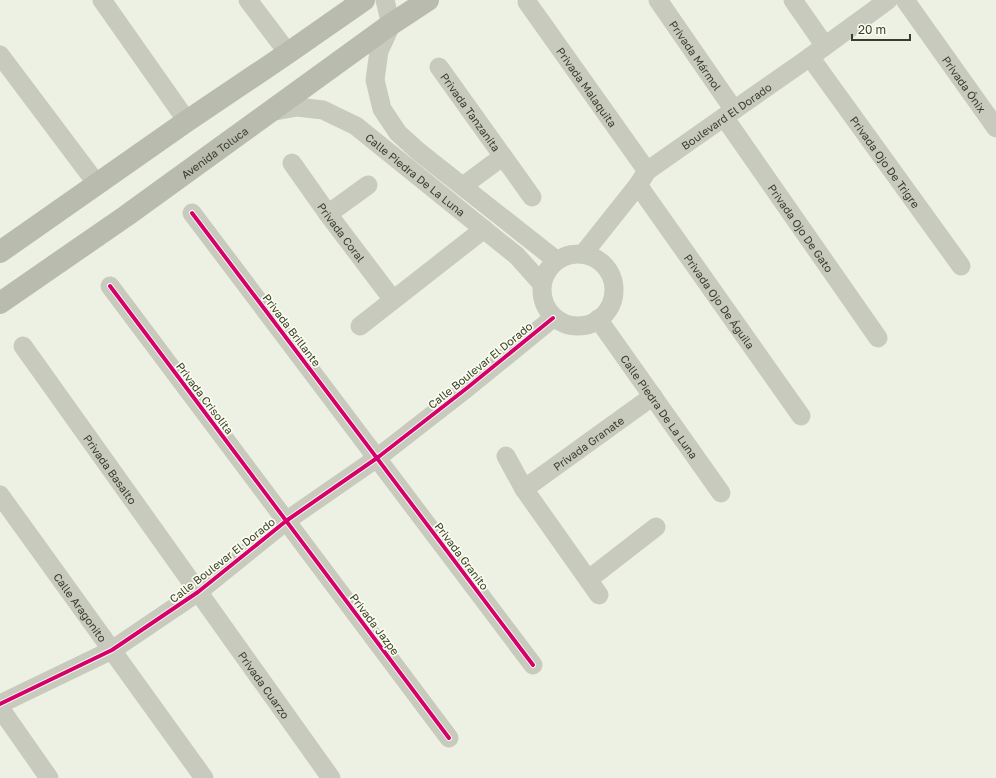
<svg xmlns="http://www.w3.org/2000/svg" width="996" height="778" viewBox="0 0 996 778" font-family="'Golos Text',sans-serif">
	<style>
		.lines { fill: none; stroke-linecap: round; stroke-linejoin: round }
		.street { stroke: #c8cabd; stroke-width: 19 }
		.secondary { stroke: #b8bbad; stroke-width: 22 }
		.cycleway-casing { stroke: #f8fced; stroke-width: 6 }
		.cycleway { stroke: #d6006c; stroke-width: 4 }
		.labels { text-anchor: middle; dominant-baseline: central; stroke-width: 3.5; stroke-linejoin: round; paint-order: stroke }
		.street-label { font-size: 11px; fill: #3b3c29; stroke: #f8fced }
	</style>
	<rect width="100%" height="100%" fill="#edf1e4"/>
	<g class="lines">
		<g class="street">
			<path d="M102,0L187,121"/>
			<path d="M248,0L288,53"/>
			<path d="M385,0L391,25L379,51L375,80L382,109L398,133L419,152L556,260"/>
			<path id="s1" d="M658,0L734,110"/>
			<path d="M793,0L825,46"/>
			<path id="s2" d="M905,0L996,128"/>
			<path id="s3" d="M527,2L647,171"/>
			<path d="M0,55L97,184"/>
			<path id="s4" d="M810,57L961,266"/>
			<path id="s5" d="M439,67L532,197"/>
			<path id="s6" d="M270,112L297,107L323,110L356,126L517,256L542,284"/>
			<path id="s7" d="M724,117L878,338"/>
			<path id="s8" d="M292,163L328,214L393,300"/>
			<path id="s9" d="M638,185L801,416"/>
			<path d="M463,186L502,157"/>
			<path d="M192,213L533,665"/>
			<path d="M328,214L368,185"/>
			<path id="s10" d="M584,253L638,185L647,171L734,110L810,57L888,0"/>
			<circle cx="578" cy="290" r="36"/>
			<path d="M110,286L449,738"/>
			<path id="s11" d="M598,319L721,493"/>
			<path d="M360,326L484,229"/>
			<path id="s12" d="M23,346L331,778"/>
			<path d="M506,456L524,489L599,595"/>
			<path id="s13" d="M524,489L653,396"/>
			<path id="s14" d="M0,495L204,778"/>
			<path d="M589,579L656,527"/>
			<path d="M0,704L112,650L198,592L286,521L377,458L467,388L553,318"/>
			<path d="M0,708L49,778"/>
		</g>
		<g class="secondary">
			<path d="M0,252L187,121L288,53L364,0"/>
			<path id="s15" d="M0,303L126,216L387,27L428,0"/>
		</g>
		<defs>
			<path id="cycleway" d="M192,213L533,665
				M110,286L449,738
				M0,704L112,650L198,592L286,521L377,458L467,388L553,318"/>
		</defs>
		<use href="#cycleway" class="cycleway-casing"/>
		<use href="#cycleway" class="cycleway"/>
	</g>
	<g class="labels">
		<g class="street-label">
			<text stroke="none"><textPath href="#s1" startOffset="67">Privada Mármol</textPath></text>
			<text stroke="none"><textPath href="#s2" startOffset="103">Privada Ónix</textPath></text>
			<text stroke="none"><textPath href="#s3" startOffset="104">Privada Malaquita</textPath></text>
			<text stroke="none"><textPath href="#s5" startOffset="55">Privada Tanzanita</textPath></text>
			<text stroke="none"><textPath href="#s10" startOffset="200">Boulevard El Dorado</textPath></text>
			<text stroke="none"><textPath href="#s15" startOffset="262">Avenida Toluca</textPath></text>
			<text stroke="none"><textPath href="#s4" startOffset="129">Privada Ojo De Trigre</textPath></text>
			<text stroke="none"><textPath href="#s6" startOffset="167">Calle Piedra De La Luna</textPath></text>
			<text stroke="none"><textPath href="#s7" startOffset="135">Privada Ojo De Gato</textPath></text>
			<text stroke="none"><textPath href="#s8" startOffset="85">Privada Coral</textPath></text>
			<text stroke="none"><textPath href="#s9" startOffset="142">Privada Ojo De Águila</textPath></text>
			<text transform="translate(292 330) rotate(53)">Privada Brillante</text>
			<text transform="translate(480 365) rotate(-39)">Calle Boulevar El Dorado</text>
			<text transform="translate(205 398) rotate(53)">Privada Crisolita</text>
			<text stroke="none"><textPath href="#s11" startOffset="107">Calle Piedra De La Luna</textPath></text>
			<text stroke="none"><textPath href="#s13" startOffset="79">Privada Granate</textPath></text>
			<text stroke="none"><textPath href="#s12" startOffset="151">Privada Basalto</textPath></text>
			<text transform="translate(462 556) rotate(53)">Privada Granito</text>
			<text transform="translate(222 560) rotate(-38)">Calle Boulevar El Dorado</text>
			<text stroke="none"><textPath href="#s14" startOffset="138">Calle Aragonito</textPath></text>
			<text transform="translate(375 624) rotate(53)">Privada Jazpe</text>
			<text stroke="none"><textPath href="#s12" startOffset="416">Privada Cuarzo</textPath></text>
		</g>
	</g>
	<path d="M852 34v6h58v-6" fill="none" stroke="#3b3c29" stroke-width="2"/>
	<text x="858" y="34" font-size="12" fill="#3b3c29" stroke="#f8fced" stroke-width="3" paint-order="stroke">20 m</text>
</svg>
